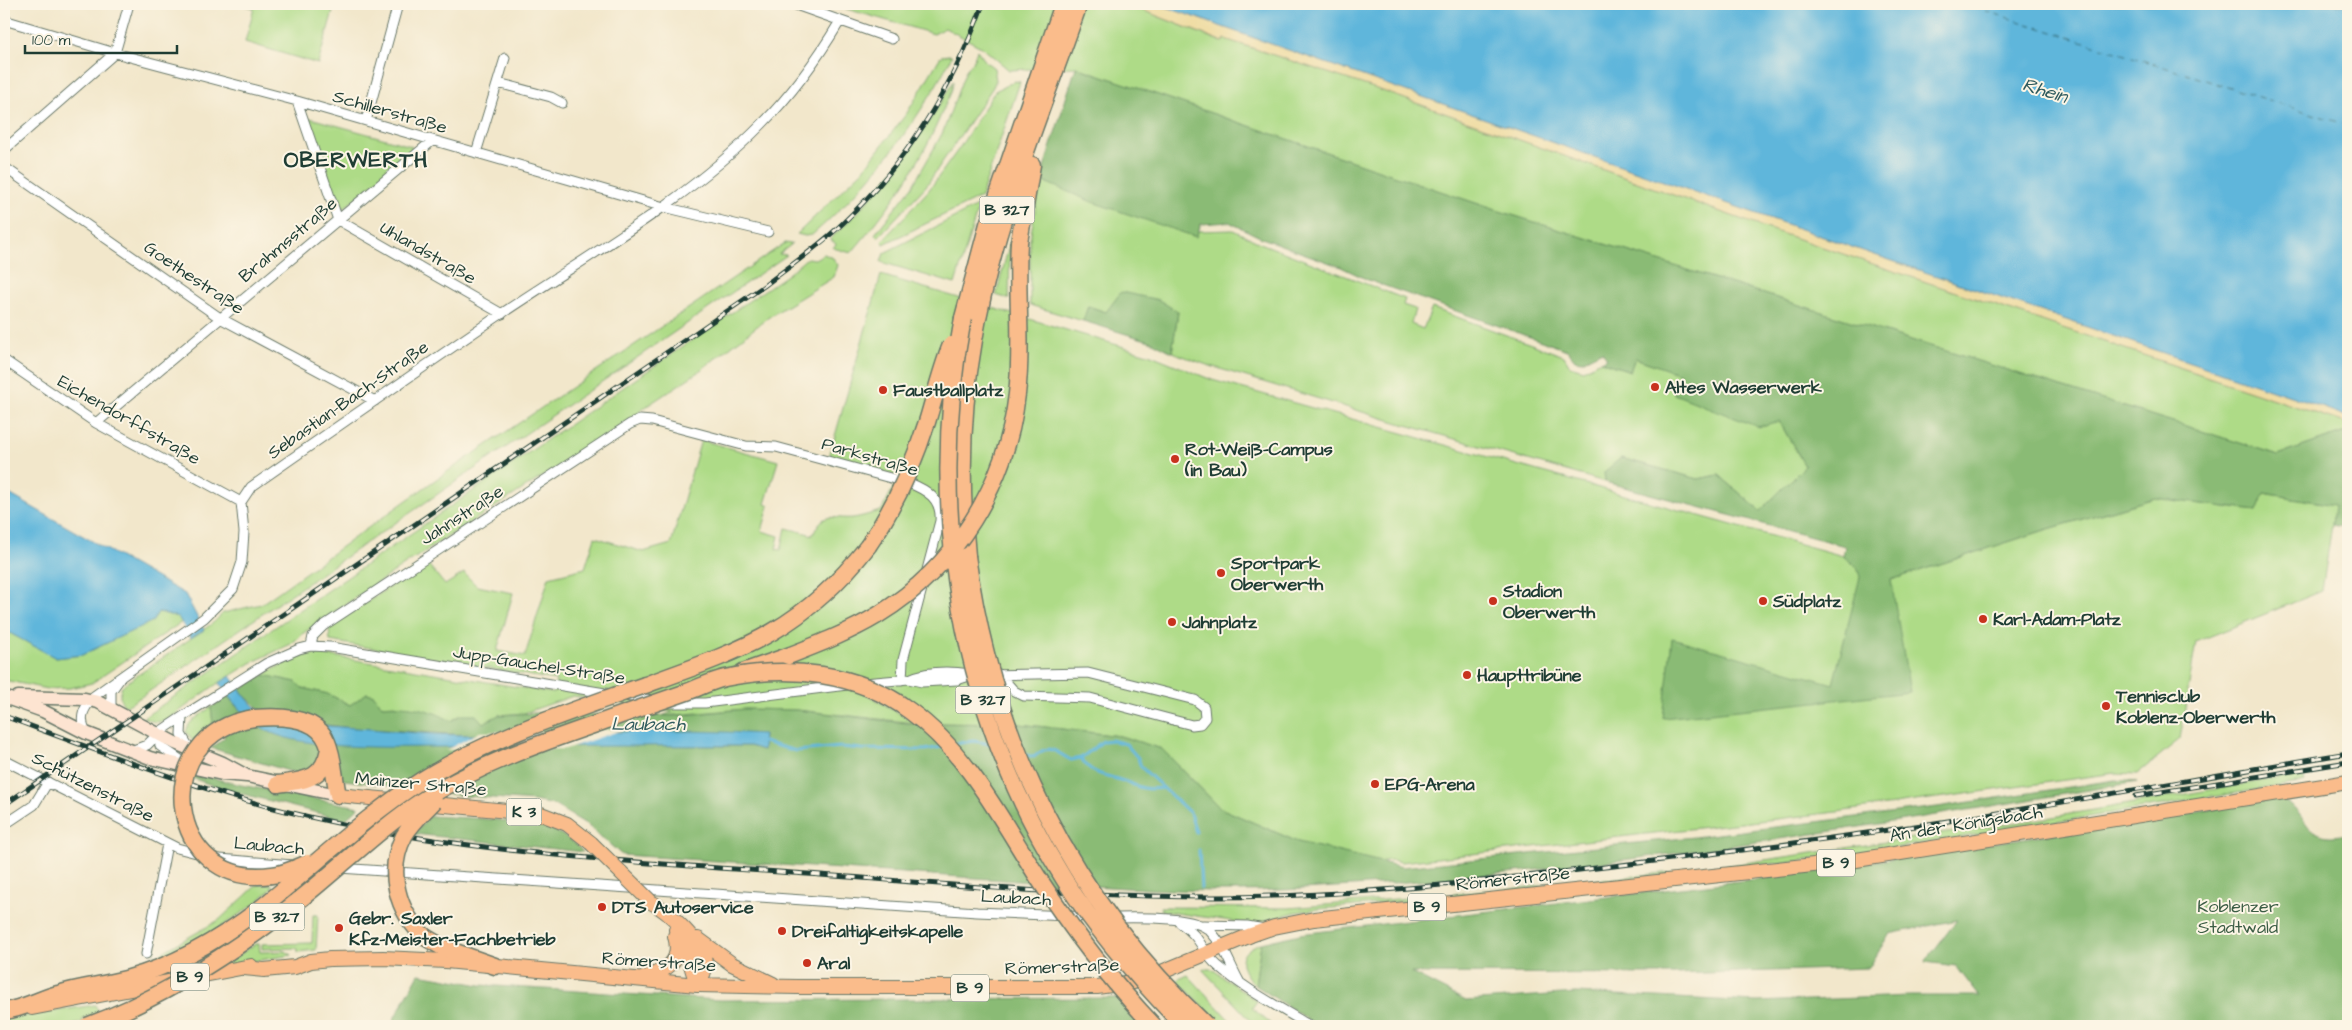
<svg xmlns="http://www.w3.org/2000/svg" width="2352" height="1030" viewBox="0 0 2352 1030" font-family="'Architects Daughter',sans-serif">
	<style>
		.green { fill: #aedb87; stroke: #668c5e }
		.forest { fill: #8abb74; stroke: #547c54; fill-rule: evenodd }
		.sand { fill: #eeda9e; stroke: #868c69 }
		.water { fill: #5eb6db; stroke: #3e7a88 }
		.pier { fill: #f2e7cb }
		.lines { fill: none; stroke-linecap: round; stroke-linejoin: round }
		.stream { stroke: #5eb6db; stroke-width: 3 }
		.ferry { stroke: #2f5b5e; stroke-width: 1; stroke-dasharray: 6 5; stroke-linecap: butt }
		.street-casing { stroke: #697869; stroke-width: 11 }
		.secondary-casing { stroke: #697869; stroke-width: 15 }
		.primary-casing { stroke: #697869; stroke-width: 16 }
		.highway-casing { stroke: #697869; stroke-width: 19 }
		.street { stroke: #fff; stroke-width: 9 }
		.secondary { stroke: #fde4d1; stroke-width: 12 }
		.primary { stroke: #fabc8b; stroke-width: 14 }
		.highway { stroke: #fabc8b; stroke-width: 16 }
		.rail-casing { stroke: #1f3d34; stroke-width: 5 }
		.rail { stroke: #fcf5e5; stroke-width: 3; stroke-dasharray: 9; stroke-linecap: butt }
		.primary-bridge-casing { stroke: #697869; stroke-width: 16; stroke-linecap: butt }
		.highway-bridge-casing { stroke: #697869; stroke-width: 19; stroke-linecap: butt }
		.primary-bridge { stroke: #fabc8b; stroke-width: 14 }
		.highway-bridge { stroke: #fabc8b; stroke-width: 16 }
		.poi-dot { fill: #c8321e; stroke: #fcf5e5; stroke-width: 2 }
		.labels { text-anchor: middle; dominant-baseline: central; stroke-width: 4; stroke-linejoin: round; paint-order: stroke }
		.shield { fill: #fcf5e5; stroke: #617469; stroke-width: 1 }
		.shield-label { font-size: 16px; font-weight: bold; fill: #1f3d34 }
		.street-label { font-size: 18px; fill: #1f3d34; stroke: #fcf5e5 }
		.poi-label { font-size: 18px; font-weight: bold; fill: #1f3d34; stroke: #fcf5e5; text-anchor: start }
		.park-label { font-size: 18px; fill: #3c5d45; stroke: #fcf5e5 }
		.water-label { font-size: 19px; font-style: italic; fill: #2f5b5e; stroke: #fcf5e5 }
		.district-label { font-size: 22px; font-weight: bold; letter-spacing: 1px; fill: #1f3d34; stroke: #fcf5e5 }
	</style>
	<rect width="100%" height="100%" fill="#fcf5e5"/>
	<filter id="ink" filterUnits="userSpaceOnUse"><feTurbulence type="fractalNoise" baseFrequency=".02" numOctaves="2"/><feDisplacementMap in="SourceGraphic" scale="10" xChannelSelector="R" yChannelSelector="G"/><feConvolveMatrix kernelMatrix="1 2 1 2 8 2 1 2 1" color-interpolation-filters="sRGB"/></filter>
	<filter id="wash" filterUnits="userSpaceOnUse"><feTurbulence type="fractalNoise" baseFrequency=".0096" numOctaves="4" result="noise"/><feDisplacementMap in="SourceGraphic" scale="20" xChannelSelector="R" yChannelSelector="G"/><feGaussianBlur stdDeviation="1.12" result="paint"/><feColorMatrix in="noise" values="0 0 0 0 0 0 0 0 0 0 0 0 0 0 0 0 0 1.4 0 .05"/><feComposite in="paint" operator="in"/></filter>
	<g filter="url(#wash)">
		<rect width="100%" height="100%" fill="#f2e7cb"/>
		<path class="green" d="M240,4H335L318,64L245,42L254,8Z
			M829,4H1127L1222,42L1225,39L1380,90L1763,227L2348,424V431L2278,455L1496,210L1076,67L1009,70L983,48L945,28L934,34Z
			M977,50L986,62L994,68L996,80L993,87L926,186L878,237L875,234L912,187L928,159L943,132L966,70L973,62Z
			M949,55L952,56C918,123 869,186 812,235L805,236L797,234L863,170L907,113L941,56Z
			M953,81C953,91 947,101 943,110C921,164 889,209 851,253L833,248L836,244L830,239C880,192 920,141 953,81Z
			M1015,81L1020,82L981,197L884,244L882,241L929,190L960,147L995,91Z
			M310,118L411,146L413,150L342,210L337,206L309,125Z
			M1040,180L1196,237L1198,231L1233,230L1260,243L1405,299L1403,305L1415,309L1411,324L1423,329L1432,308L1564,356L1570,366L1583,370L1601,361L1630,371L1635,358L1681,374L1674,394L1779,421L1805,466L1760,511L1719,475L1698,479L1621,458L1605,472V482L1399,423L1207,365L1172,352L1178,312H1106L1088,306L1083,321L1030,305V240Z
			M979,205L955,284L881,262L884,253Z
			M1010,242L1009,299L996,295Z
			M785,243L792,244L779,254L787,255L771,266L147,693L125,707C119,699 119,695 122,686L213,623L223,613L261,604L277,593L435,480Z
			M824,254L833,258L838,265L834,277L769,317L698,372L641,410L636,417L407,563L305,632L291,644L251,663L214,686L166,721L155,722L143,718L788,274L807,258L815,259Z
			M881,275L1151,355L1212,380L1843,556L1891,580L2045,530L2155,498L2257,511L2264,493L2335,505L2322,591L2196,642L2180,739L2137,774L2115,773L1837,812L1402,862L1392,860L1377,862L1298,842L1220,808L1162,749L1120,736L1020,724L939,723L918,705L894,690L863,692L916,723L797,710L745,709L661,716L673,712L573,696L524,713L499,715L483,723L461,715L451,721L394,705L382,706L374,695L367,693L350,705L328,694L302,688L296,682L263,675C281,665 299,654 320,654L553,693L556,680L330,641L329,628L426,562L445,585L464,573L477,586L513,593L497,651L525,656L549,577L585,568L595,537L643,552L671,544L701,440L778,461L765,504L769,506L762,531L779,536L776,549L781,550L786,528L813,535C824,509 832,520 853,518C862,517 872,513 881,511L899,477L829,457Z
			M158,612L178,617L182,622L92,683L70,688L47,689L4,680V630L56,658L82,655L153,621Z
			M211,707L213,723L193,741L186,732L188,726L192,721Z
			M2302,774L2305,782L1845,856L1444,898L1319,909L1296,912L1252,924L1162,911L1160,907L1289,908L1480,892L1711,868L2041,819Z
			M272,884V888L256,903L193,946L140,968L142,958L152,959L156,942L154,957L219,920L257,885Z
			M313,915H318L316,950L298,952V949L295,948L262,949V944L312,943Z
			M1261,943L1255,985C1238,968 1235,952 1261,943Z
			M255,944H259L260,952L285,951L292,955L223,966Z
			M1202,969H1212L1257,1001L1252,1008L1273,1026H1256Z
			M1188,975L1235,1026H1222L1177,980Z
			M95,1005L99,1012L82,1019L83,1022L70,1026H4V1019Z"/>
		<path class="forest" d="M1076,67L1496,210L2278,455L2348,431V528L2332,525L2334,505L2264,493L2257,511L2155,498L2045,530L1891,580L1910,692L1663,718L1672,638L1833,684L1860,577L1857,567L1843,556L1845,546L1605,482L1604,472L1621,458L1698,479L1719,475L1760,511L1805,466L1779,421L1758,427L1674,394L1680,374L1635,358L1630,371L1601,361L1607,358L1602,351L1582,361L1575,360L1567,350L1368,280L1341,267L1262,238L1229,222L1201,224L1196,237L1092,202L1040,180Z
			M1121,292L1159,300L1178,312L1172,352L1153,342L1083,321L1088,306L1106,312Z
			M263,675L296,682L302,688L328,694L350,705L367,693L374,695L382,706C405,704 432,709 451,721L461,715H476L483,723L499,715L536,713L674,716L745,709L797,710L906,723L1020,724L1120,736L1162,749L1220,808L1298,842L1402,867L1694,837L1937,807L2115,780L2137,782C1861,828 1583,874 1302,889C1198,895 1093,886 989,879C867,870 744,863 622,855L586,824L554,805L534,801L466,796L299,774L211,748L225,737L213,723L211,707L228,696C256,735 290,740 334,744L750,746L763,750L764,735L755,734L614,732L468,735L352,728L285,720L265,714L245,696L240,689Z
			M193,773L241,785L359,807L345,820L223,789L192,778Z
			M2275,799C2306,805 2299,827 2320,834C2329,838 2340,835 2348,834V1026H1303L1307,1019L1255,985L1261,943L1300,934L1781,876ZM1957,920L1925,962L1956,966L1979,996H1910L1757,1002L1576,993L1466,1001L1411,973L1674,974L1869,968L1889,934Z
			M430,816C462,818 528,819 555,831C566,836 575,843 583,852L414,834Z
			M419,974L480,985L719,1000L1119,998L1144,1026H390Z"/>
		<path class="sand" d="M1127,4H1157L1872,254L2311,403L2348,417V424L1763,227L1380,90L1225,39L1223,42Z"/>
		<path class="water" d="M1157,4H2348V417L2311,403L1872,254Z
			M4,491L185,594L204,630L191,638L178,617L158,612L153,621L82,655L56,658L4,630Z
			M231,676C240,689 251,708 266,714C291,725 343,727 371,729C403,732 436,735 469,735C567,735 665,727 764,734L763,750L750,746C647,745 545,747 443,747C396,747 320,750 277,735C252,726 234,705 219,683Z"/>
		<path class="pier" d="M625,729L565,749L498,750L546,731Z
			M543,731L496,750H446L480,732Z"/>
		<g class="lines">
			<path class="stream" d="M760,741L796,751L841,747L862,749L925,750L942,747
				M953,744L974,741L991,744
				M1026,755L1034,757C1050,742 1055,752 1071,760L1081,758L1103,741L1111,740L1126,744L1138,758L1141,767L1190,813L1196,832
				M1081,758C1091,774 1101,774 1117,779C1138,785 1139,791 1163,788
				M1199,850L1201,888"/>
			<path class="ferry" d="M1964,4L2348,125"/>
		</g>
	</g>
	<g filter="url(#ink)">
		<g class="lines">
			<defs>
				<path id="street" d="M793,4L892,39
					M4,20L115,53L297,101L664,207L768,232
					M498,83L551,97L562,103
					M297,101L338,220L502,314
					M366,121L398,4
					M4,150L115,53L129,4
					M476,153L505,58
					M4,167L220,318L375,401
					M4,360L96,423L241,502
					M96,423L432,141
					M311,646L313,636L323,626L630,424L640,420L652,421L746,446L776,447L909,483C927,490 942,499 940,521L903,660L902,680
					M991,675L1088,673L1195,700L1204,707L1205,718L1200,724L1192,725L1090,698L1024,696L1014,691L999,674
					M909,679C927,671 951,671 970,674
					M864,683L909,679L922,682L957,680L972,675
					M624,696L653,700
					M668,703H705L847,685
					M111,708V691L119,680
					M182,717L181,734L190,749
					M86,733C78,717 84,708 94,696L204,618L233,589L242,562L244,532L241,502L251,487C334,429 417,371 501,314C590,254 687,201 762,124C793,93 818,58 840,21
					M158,734L160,746L185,763
					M131,751L147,745L161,731L191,711L267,663L299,649L311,646L330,647L611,694
					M4,760L177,848L220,859L293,865
					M4,825L34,805L48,782
					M311,866L977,912L1091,917
					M1109,918C1132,918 1195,915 1210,931C1224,945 1230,965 1239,981
					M1180,923C1202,937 1202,953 1218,966C1246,990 1279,1007 1310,1026
					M1203,925L1247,926L1265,929
					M146,954L167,844"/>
				<path id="secondary" d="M4,697L43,711L86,733L150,758L222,774L247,776L338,795
					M18,697L85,699L98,702L175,743L223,763L245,775"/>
				<path id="primary" d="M338,795L541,814L567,824L591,843
					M651,902C668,911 703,943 705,963C706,971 702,978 697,985
					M676,930L685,945L697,985
					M698,939L732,964L773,984
					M244,968L264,970L295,967L311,961L330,959L383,958L446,961L697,985L797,987H1097L1140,981L1251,935L1274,927L1314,919L1850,861L2348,782
					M642,979C665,970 683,964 675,936
					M32,1008L251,966"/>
				<path id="highway" d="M1019,242L1032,165
					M963,318L988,224L1063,4
					M967,556C960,484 961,412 974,340C993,225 1041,114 1079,4
					M743,672L788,656
					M645,685C742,650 802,631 868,546
					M254,718C277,716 317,715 327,742C334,758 334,778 338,795
					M278,784C305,780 323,780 329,749
					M425,937L444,948L495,966
					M4,1011C23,1009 39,999 58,994C80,987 103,985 126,979C176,965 219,940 261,908"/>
			</defs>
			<use href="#street" class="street-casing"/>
			<use href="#secondary" class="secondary-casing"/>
			<use href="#primary" class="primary-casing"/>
			<use href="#highway" class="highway-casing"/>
			<use href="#street" class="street"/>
			<use href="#secondary" class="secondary"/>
			<use href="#primary" class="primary"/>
			<use href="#highway" class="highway"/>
			<defs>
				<path id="rail" d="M4,716C112,756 220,799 333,822C489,855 648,863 807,874C962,885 1117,901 1272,896C1383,893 1494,880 1605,867C1720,853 1834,839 1948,821C2082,800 2215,775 2348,753
					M2136,796L2348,762
					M4,805L764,286C790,266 818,247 842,224C906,163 953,87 983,4"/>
			</defs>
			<use href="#rail" class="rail-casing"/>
			<use href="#rail" class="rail"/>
			<defs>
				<path id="primary-bridge" d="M591,843L651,902"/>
				<path id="highway-bridge" d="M963,318C926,509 960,713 1064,879C1098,933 1139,980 1184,1026
					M868,546C894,508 913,466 927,422C935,396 941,370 951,345
					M967,556C992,739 1071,900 1207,1026
					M788,656C819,644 850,632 878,615C956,567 1007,484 1017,394C1023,344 1016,293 1019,242
					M254,718C146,734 167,890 272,875C284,874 296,868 308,863
					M261,908C314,866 364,817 422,780C491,737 569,712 645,685
					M425,937C397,912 386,871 404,836C412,822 424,812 434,801
					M87,1026C166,997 237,950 303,897C343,865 380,828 423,800C478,765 538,744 599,723C629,712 658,702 687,692C700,687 712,681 725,678C788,665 858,672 910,711C968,753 1001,820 1039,879C1073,931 1111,981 1154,1026"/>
			</defs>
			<use href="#primary-bridge" class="primary-bridge-casing"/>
			<use href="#highway-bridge" class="highway-bridge-casing"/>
			<use href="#primary-bridge" class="primary-bridge"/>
			<use href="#highway-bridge" class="highway-bridge"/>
		</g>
	</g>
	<g class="poi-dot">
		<circle cx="1655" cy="387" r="5"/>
		<circle cx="883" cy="390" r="5"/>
		<circle cx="1175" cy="459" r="5"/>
		<circle cx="1221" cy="573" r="5"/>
		<circle cx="1493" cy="601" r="5"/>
		<circle cx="1763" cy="601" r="5"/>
		<circle cx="1983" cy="619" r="5"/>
		<circle cx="1172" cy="622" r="5"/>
		<circle cx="1467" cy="675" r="5"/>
		<circle cx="2106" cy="706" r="5"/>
		<circle cx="1375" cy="784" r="5"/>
		<circle cx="602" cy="907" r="5"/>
		<circle cx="339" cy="928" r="5"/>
		<circle cx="782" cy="931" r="5"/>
		<circle cx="807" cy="963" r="5"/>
	</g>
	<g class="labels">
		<g class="shield">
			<rect x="979.5" y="196.5" width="55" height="27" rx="4"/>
			<rect x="955.5" y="686.5" width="55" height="27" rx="4"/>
			<rect x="506.5" y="798.5" width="35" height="27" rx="4"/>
			<rect x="1817" y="849.5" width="38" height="27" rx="4"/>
			<rect x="1408" y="893.5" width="38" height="27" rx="4"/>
			<rect x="249.5" y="903.5" width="55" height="27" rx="4"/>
			<rect x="171" y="963.5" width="38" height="27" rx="4"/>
			<rect x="951" y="974.5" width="38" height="27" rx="4"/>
		</g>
		<g class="shield-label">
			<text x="1007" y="210">B 327</text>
			<text x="983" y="700">B 327</text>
			<text x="524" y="812">K 3</text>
			<text x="1836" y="863">B 9</text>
			<text x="1427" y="907">B 9</text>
			<text x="277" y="917">B 327</text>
			<text x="190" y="977">B 9</text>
			<text x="970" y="988">B 9</text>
		</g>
		<g class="street-label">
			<text transform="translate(390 112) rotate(16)">Schillerstraße</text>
			<text transform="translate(288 240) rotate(-40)">Brahmsstraße</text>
			<text transform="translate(428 253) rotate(30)">Uhlandstraße</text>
			<text transform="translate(194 278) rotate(34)">Goethestraße</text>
			<text transform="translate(348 400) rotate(-35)">Sebastian-Bach-Straße</text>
			<text transform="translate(129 420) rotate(30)">Eichendorffstraße</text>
			<text transform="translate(870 457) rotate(16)">Parkstraße</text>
			<text transform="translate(462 515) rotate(-33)">Jahnstraße</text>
			<text transform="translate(539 665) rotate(9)">Jupp-Gauchel-Straße</text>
			<text transform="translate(421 784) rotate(5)">Mainzer Straße</text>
			<text transform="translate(93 787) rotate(27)">Schützenstraße</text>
			<text transform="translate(1966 824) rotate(-9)">An der Königsbach</text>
			<text transform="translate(269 846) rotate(5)">Laubach</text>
			<text transform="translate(1513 879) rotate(-6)">Römerstraße</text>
			<text transform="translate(1016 898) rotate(3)">Laubach</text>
			<text transform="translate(659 962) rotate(4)">Römerstraße</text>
			<text transform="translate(1062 967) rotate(-2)">Römerstraße</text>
		</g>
		<g class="poi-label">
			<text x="1665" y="387">Altes Wasserwerk</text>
			<text x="893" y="390">Faustballplatz</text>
			<text x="1185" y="449">Rot-Weiß-Campus<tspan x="1185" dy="21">(in Bau)</tspan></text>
			<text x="1231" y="563">Sportpark<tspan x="1231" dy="21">Oberwerth</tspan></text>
			<text x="1503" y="591">Stadion<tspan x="1503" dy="21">Oberwerth</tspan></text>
			<text x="1773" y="601">Südplatz</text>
			<text x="1993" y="619">Karl-Adam-Platz</text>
			<text x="1182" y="622">Jahnplatz</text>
			<text x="1477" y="675">Haupttribüne</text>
			<text x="2116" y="696">Tennisclub<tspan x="2116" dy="21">Koblenz-Oberwerth</tspan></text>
			<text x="1385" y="784">EPG-Arena</text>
			<text x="612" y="907">DTS Autoservice</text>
			<text x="349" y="918">Gebr. Saxler<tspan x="349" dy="21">Kfz-Meister-Fachbetrieb</tspan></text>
			<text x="792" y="931">Dreifaltigkeitskapelle</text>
			<text x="817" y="963">Aral</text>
		</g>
		<g class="park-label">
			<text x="2238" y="906">Koblenzer<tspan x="2238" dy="21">Stadtwald</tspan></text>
		</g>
		<g class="water-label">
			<text transform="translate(2045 91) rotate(17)">Rhein</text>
			<text x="648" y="724">Laubach</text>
		</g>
		<g class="district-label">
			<text x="356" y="160">OBERWERTH</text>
		</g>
	</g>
	<rect width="2352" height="1030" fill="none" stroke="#fcf5e5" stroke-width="20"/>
	<path d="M25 45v8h152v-8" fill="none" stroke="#1f3d34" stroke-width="2.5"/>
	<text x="32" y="45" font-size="15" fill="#1f3d34" stroke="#fcf5e5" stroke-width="4" paint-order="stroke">100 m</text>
</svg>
